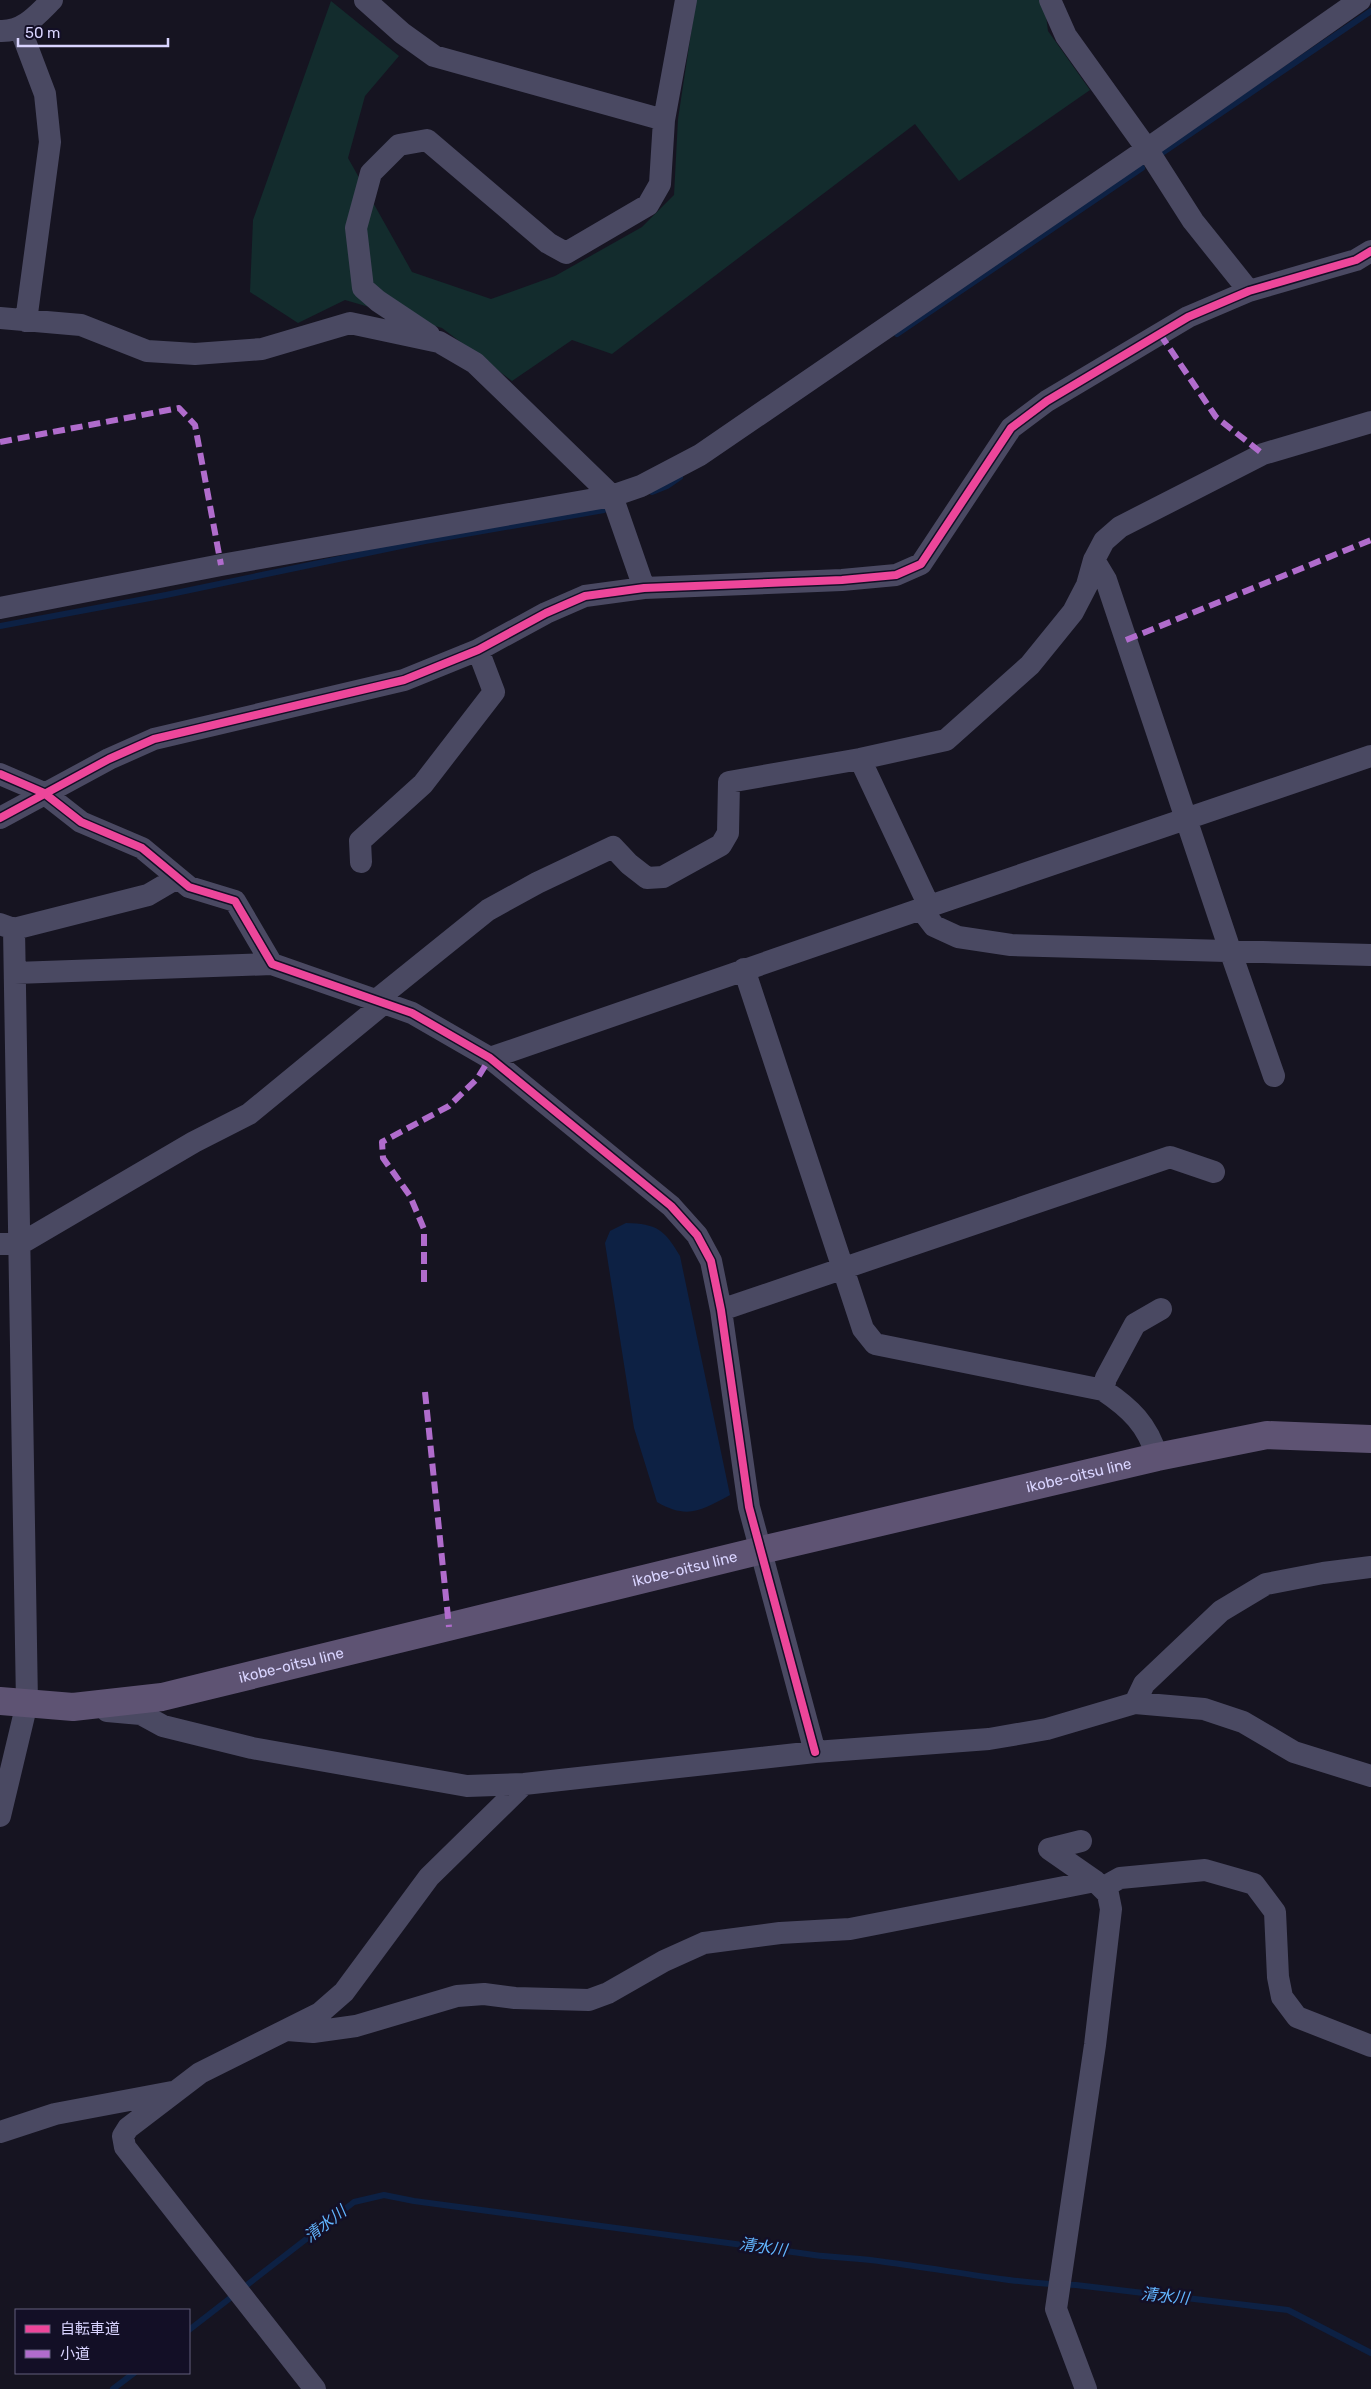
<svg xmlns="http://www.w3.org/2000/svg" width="1371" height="2389" viewBox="0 0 1371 2389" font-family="Rubik,'Noto Sans JP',sans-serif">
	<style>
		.green { fill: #132c2d }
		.water { fill: #0d2144 }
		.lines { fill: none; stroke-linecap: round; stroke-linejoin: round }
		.stream { stroke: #0d2144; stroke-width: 6 }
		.minor { stroke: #4a4962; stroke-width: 22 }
		.major { stroke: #5e5373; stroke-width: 28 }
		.quiet { stroke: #b06ccc; stroke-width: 6; stroke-dasharray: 12 6; stroke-linecap: butt }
		.cycleway-casing { stroke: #130f26; stroke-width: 11 }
		.cycleway { stroke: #ed469a; stroke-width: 8 }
		.labels { text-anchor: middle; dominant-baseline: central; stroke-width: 5; stroke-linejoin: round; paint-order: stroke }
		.street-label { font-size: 15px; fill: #d9d4ff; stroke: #130f26 }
		.water-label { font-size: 16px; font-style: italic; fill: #62b6ff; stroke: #130f26 }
	</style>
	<rect width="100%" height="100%" fill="#161421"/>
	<path class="green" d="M696,0H1044L1048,31L1090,90L959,181L915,124L612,354L572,340L512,381L442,328L345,300L298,323L250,292L253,220L331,1L399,56L365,96L348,158L412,272L491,299L555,276L642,227L674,195L678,119Z"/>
	<path class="water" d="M626,1223C657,1224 664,1229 680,1256L730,1495C702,1510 688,1520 657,1502L634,1428L605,1243L610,1231Z"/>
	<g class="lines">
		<path class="stream" d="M1162,153L1371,11
			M897,334L1142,168
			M652,492L667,486L680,477
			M0,626L166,595L425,541L604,510
			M189,2330L354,2202L384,2195L414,2201C548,2218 681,2236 814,2255C838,2258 862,2258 885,2262C949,2270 1012,2284 1076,2285L1288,2310L1371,2353
			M113,2389L134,2373"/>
		<path class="minor" d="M365,0L402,33L434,56L664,120L686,0
			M1050,0L1066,36L1147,149L1193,221L1249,291
			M20,28L45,94L50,142L26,321
			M0,31C23,32 37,15 52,0
			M0,318L81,325L147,351L195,354L262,349L350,323L439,342L475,363L612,496L644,588
			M429,335L378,301L363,288L356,228L371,173L399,145L427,140L548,243L566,253L648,205L660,184L664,120
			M1094,560L1106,580L1231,953L1274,1076
			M0,608L221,565L612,496L641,486L700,455L1147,149L1360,0
			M860,759L929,906
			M0,774L44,793L81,822L142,848L189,887L235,901L272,964L412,1013L490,1058L671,1206L697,1235L711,1261L721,1310L749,1507L815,1752
			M0,818L109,759L154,739L404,680L478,650L546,613L585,596L644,588L842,580L896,575L921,564L1011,428L1047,401L1188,317L1249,291L1356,260L1371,251
			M361,862L360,841L423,784L494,692L478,650
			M921,909L934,926L958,937L1011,945L1371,955
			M0,924L14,929L27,1703L0,1816
			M14,929L148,895L177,878
			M744,969L863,1329L875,1344L1103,1390C1130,1408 1148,1425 1157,1457
			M15,973L272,964
			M375,1001L488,910L537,883L613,847L629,864L647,878L663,877L721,845L728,833L729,782L860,759L946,740L1030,665L1073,612L1087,585L1094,560L1104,541L1120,527L1263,454L1371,422
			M490,1058L921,909L1371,756
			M0,1244H20L194,1142L249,1114L383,1004
			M721,1310L1170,1157L1214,1172
			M1103,1390L1106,1378L1135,1324L1161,1309
			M1135,1703L1144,1684L1221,1611L1266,1584L1323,1573L1371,1567
			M107,1711L141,1714L163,1726L252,1748L467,1786L524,1784L815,1752L989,1739L1047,1729L1135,1703L1204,1709L1243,1722L1294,1752L1371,1776
			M1081,1841L1049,1849L1095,1881L1108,1894L1111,1909L1095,2045L1056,2309L1086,2389
			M1102,1888L1120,1878L1205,1870L1254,1884L1275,1912L1278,1977L1282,1997L1297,2017L1371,2046
			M287,2030L313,2032L356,2026L457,1996L484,1994L515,1998L589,2000L608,1993L664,1961L704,1943L780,1933L850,1929L1095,1881
			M0,2132L55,2114L172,2092
			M315,2389L125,2147L123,2136L128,2128L200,2073L320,2013L344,1992L429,1877L524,1784"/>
		<path class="major" id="s1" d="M0,1701L73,1707L162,1697L762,1550L1157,1457L1267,1435L1371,1439"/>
		<path class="quiet" d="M1160,334L1216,417L1263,454
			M0,442L179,408L195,425L221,565
			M1126,640L1371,540
			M424,1282V1229L410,1196L383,1158L382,1142L449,1106L477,1079L490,1058
			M425,1392L449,1627"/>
		<defs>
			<path id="cycleway" d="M0,774L44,793L81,822L142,848L189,887L235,901L272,964L412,1013L490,1058L671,1206L697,1235L711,1261L721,1310L749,1507L815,1752
				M0,818L109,759L154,739L404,680L478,650L546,613L585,596L644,588L842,580L896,575L921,564L1011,428L1047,401L1188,317L1249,291L1356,260L1371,251"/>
		</defs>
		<use href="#cycleway" class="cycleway-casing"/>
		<use href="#cycleway" class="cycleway"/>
	</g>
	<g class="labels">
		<g class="street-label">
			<text stroke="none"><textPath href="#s1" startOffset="1106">ikobe-oitsu line</textPath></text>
			<text stroke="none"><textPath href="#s1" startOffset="701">ikobe-oitsu line</textPath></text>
			<text stroke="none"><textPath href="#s1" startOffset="296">ikobe-oitsu line</textPath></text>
		</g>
		<g class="water-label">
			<text transform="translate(325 2224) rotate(-38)">清水川</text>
			<text transform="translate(763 2247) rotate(8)">清水川</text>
			<text transform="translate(1165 2296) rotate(6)">清水川</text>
		</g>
	</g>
	<rect x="15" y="2309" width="175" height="65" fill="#130f26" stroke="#625e7d"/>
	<rect x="25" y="2325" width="25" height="8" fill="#ed469a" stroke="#625e7d"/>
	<text x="60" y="2334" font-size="15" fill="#d9d4ff">自転車道</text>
	<rect x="25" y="2350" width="25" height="8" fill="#b06ccc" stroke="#625e7d"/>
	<text x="60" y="2359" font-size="15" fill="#d9d4ff">小道</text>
	<path d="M18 38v8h150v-8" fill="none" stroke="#d9d4ff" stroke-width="2.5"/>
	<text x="25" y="38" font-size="15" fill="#d9d4ff" stroke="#130f26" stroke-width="4" paint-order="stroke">50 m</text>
</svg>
